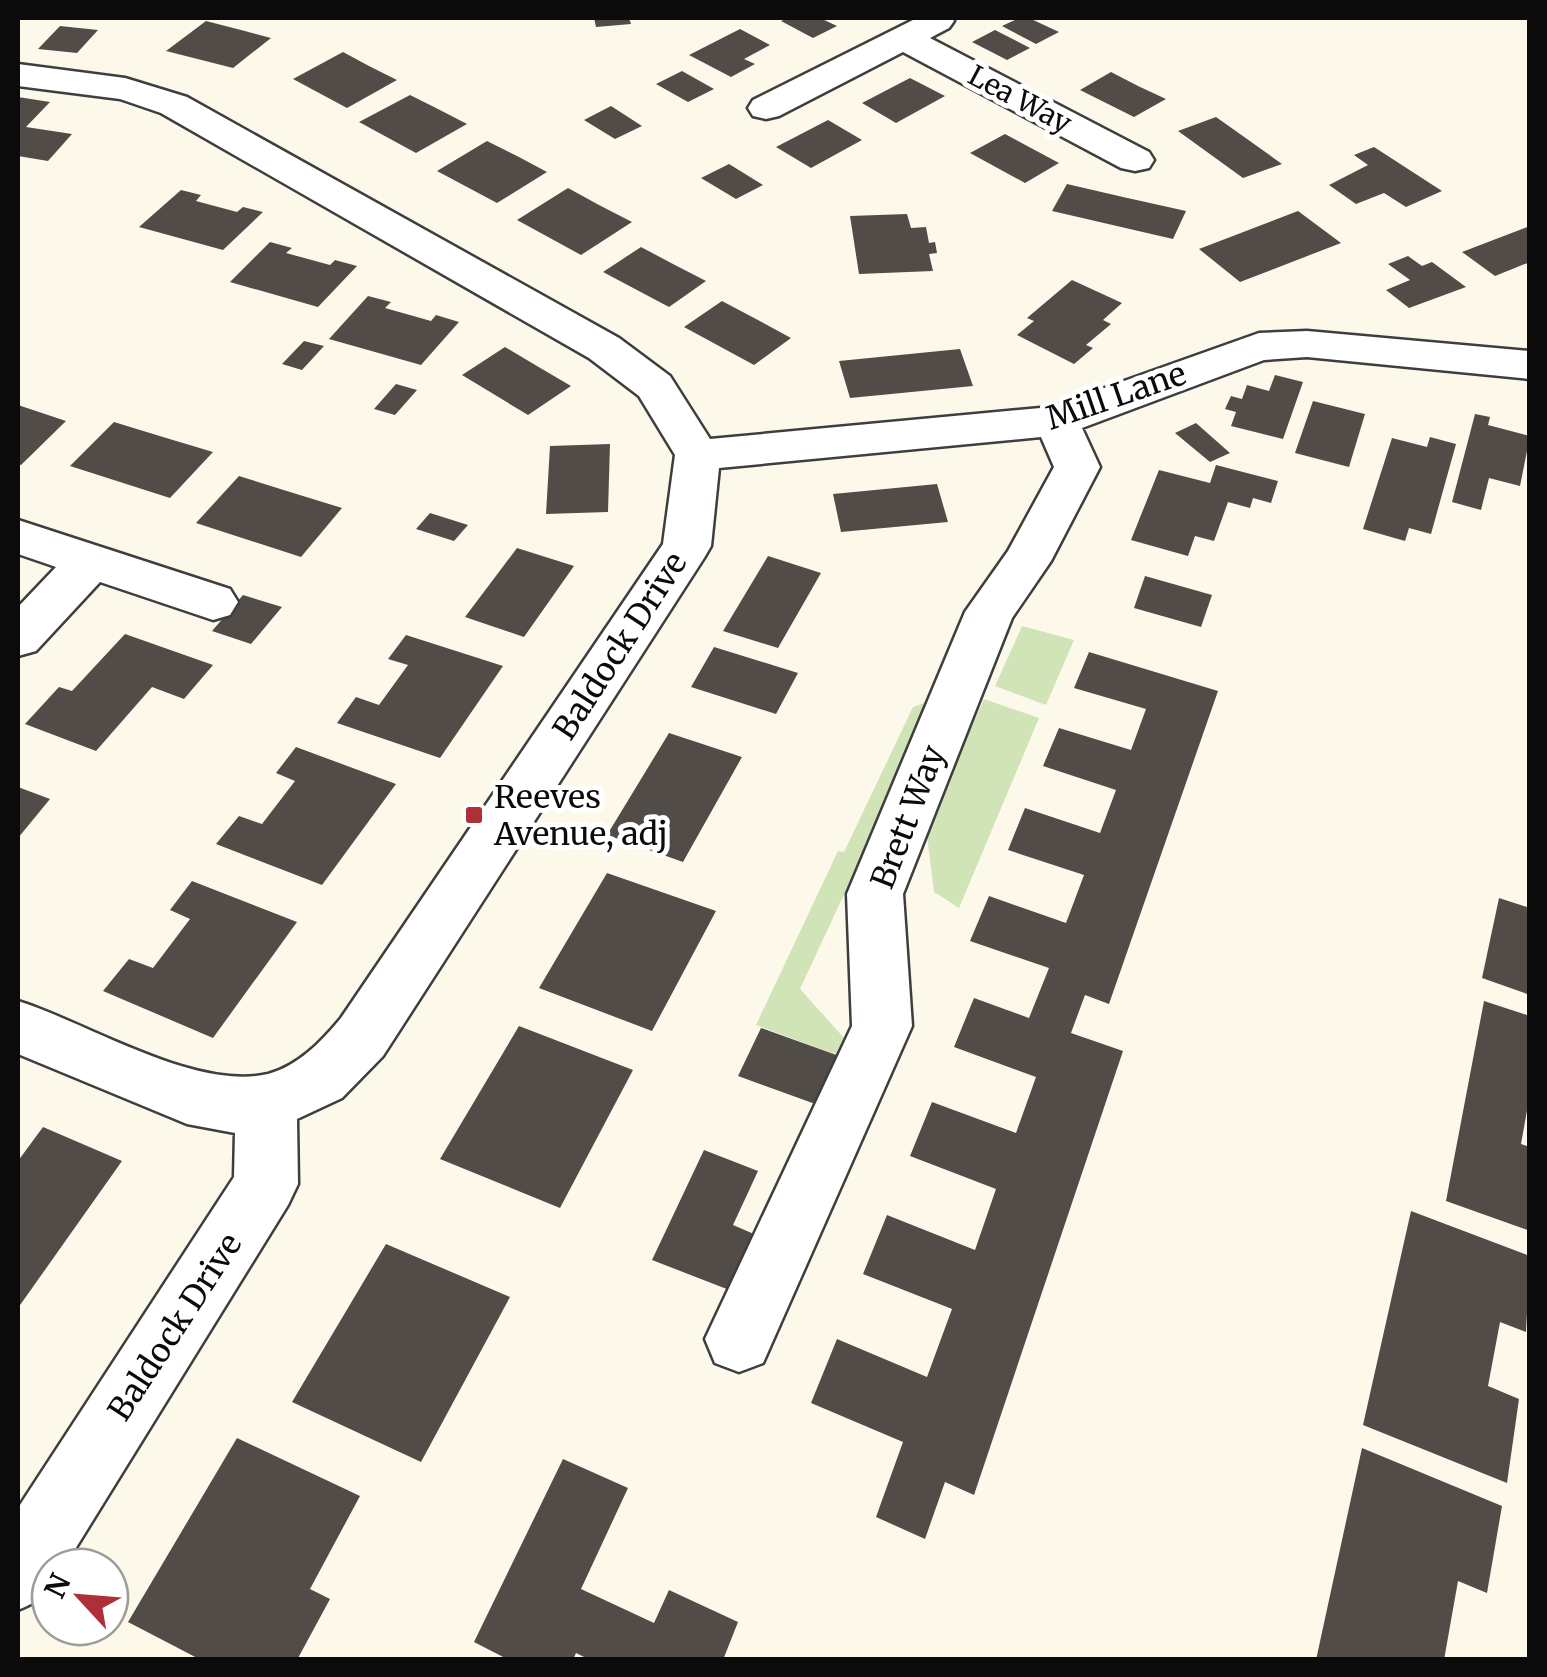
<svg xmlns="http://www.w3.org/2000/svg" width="1547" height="1677" viewBox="0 0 1547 1677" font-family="Merriweather,serif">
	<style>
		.green { fill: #d0e4b7 }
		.building { fill: #524c48 }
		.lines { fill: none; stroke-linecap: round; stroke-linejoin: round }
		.minor-casing { stroke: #3e3e3e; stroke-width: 5 }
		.minor { fill: #fff; fill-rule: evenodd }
		.poi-dot { fill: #ae2f38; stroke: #fff; stroke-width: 4 }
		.labels { text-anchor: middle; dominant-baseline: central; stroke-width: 10; stroke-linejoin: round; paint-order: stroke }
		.far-street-label { font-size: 28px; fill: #0b0b0b; stroke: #fff }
		.street-label { font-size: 32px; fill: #0b0b0b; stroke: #fff }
		.poi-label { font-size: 32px; fill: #0b0b0b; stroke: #fff; text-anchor: start }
	</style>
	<rect width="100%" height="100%" fill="#fdf9ea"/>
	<path class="green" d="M1022,626L1074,640L1046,705L995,686Z
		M935,699L800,989L845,1039L839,1056L756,1025L838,851L844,852L913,707Z
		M984,699L1039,718L959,908L934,892L926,828Z"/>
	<path class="building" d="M594,18H629L631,24L596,27Z
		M788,18H820L837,26L813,38L781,21Z
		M1019,18H1029L1059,32L1036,44L1002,26Z
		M206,21L241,30L271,38L233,68L166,51Z
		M60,26L98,30L77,53L38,49Z
		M740,29L770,45L744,59L755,64L731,77L689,55Z
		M995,30L1030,48L1007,60L972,42Z
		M343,52L369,66L397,80L347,108L293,79Z
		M682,71L714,89L688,102L656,84Z
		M1111,72L1138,86L1166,99L1134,117L1080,90Z
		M910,78L945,96L896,123L862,103Z
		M410,95L438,109L467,124L416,153L359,122Z
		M18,97L50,102L26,127L72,134L48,161L18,156Z
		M611,106L642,126L615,139L584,120Z
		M1216,117L1240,134L1282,164L1243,178L1178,131Z
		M828,120L862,140L811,168L776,147Z
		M1005,134L1031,148L1059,163L1025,183L970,153Z
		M487,141L517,156L547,172L497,203L437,171Z
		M1374,147L1442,191L1406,207L1384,193L1356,204L1329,185L1368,165L1354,155Z
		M729,164L763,185L736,199L701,178Z
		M1067,184L1123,197L1186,211L1173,239L1052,211Z
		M568,188L599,205L632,222L581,255L517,220Z
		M181,190L201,195L196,201L237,212L243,207L263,212L223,250L139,227Z
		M1298,211L1341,243L1240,282L1199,249Z
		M907,214L911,228L926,227L929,243L935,242L937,253L929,254L933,271L859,274L850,216Z
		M1530,226V262L1495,276L1462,252Z
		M270,242L292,248L286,253L330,265L335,260L357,266L318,307L230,282Z
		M641,247L673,264L706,281L669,307L603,272Z
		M1408,256L1422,266L1432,262L1466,287L1409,308L1386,290L1410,280L1388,264Z
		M1072,280L1122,303L1103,320L1111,324L1086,345L1093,348L1074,364L1017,335L1034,321L1027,318Z
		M368,296L391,302L385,308L431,321L436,315L459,322L421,365L329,339Z
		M722,301L756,319L791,338L754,365L684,327Z
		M304,341L324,346L302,370L282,364Z
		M505,347L537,366L571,386L528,415L462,375Z
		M960,349L973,386L850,398L839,361Z
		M1275,375L1303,382L1283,439L1231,426L1236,412L1225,409L1231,396L1242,399L1247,385L1269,391Z
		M396,384L417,390L395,415L374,409Z
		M1313,401L1365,414L1349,467L1295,453Z
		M18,405L66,421L21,465L18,464Z
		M1475,414L1490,417L1488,425L1530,436L1520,486L1489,478L1481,510L1452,502Z
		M114,422L163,437L213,452L170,498L70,466Z
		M1196,423L1230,453L1210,462L1175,433Z
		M1430,437L1456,444L1431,534L1409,528L1405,541L1363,529L1392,438L1427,447Z
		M610,444L608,512L546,514L550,446Z
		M1216,465L1278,481L1271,503L1253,498L1250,508L1228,502L1214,541L1195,536L1188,556L1131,540L1159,470L1210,483Z
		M239,476L290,492L342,508L301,557L196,523Z
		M937,484L948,522L841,532L833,494Z
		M430,513L468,525L454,541L416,529Z
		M517,548L574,566L524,637L465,617Z
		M768,556L821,573L778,648L723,631Z
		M1145,576L1212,595L1201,627L1134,608Z
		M243,595L282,607L251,644L212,631Z
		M125,634L213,665L184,699L152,687L96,751L25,724L59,687L72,691Z
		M406,635L503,666L440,758L337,723L356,697L379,705L408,665L388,659Z
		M714,647L798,673L776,714L691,687Z
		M1089,652L1218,691L1109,1004L1085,995L1071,1033L1123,1051L974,1495L945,1482L925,1539L876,1517L903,1442L811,1403L837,1339L927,1377L952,1309L863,1274L887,1215L975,1250L996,1189L910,1156L932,1102L1016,1133L1036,1077L954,1047L974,998L1029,1018L1049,968L970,941L989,896L1066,923L1084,875L1008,850L1025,808L1100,833L1116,790L1043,766L1059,728L1131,750L1146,709L1074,688Z
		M669,733L742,757L683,862L607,835Z
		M296,747L396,784L322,885L216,844L239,816L262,824L295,781L276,773Z
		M18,787L50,799L18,838Z
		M607,873L716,911L652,1031L539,988Z
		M192,881L297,922L213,1038L103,991L129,959L153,968L190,919L170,910Z
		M1499,898L1530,908V995L1482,978Z
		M1484,1001L1530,1016V1094L1521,1144L1530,1147V1231L1446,1201Z
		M519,1026L633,1070L560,1208L440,1159Z
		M761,1028L839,1056L818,1105L738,1076Z
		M43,1127L122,1161L18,1308V1161Z
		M704,1150L758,1171L733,1225L761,1237L737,1293L652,1260Z
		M1411,1211L1530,1256L1526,1332L1500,1322L1488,1386L1519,1399L1507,1483L1363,1425Z
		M386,1244L510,1297L421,1462L292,1402Z
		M237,1438L360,1496L310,1589L330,1599L297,1660H201L128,1622Z
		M1362,1448L1502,1506L1487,1593L1458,1581L1444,1660H1316Z
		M563,1459L628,1488L581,1589L654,1623L669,1590L738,1622L723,1660H590L576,1653L573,1660H509L474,1642Z"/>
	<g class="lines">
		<defs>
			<path id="minor" d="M917,18H952L954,21L949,28L930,38L1149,152L1154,160L1149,168L1135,171L1121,168L903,52L779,116L766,119L753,116L748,108L753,100Z
				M18,64L125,78L187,97L619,338L670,376L710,439L1051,407L1259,333L1307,331L1530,351V379L1307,357L1264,360L1082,428L1100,467L1051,561L1012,618L903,894L912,1026L763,1363L739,1372L715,1363L705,1339L852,1026L847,894L965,612L1008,551L1054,467L1041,437L719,468L711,546L704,558L383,1056L342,1098L297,1119L298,1184L288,1205L64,1567H50C50,1595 43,1599 18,1610V1508L234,1177L235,1133L187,1124L18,1054V1001C88,1023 195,1091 268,1074C298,1066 321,1042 341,1018L663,544L675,455L639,396L589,358L161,113L120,99L18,86Z
				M18,520L230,589L238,602L230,615L213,620L100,582L36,651L18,656V607L56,567L18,554Z"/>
		</defs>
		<use href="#minor" class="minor-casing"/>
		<use href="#minor" class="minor"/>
	</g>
	<rect class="poi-dot" x="464" y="805" width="20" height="20" rx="5"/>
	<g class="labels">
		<g class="far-street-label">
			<text transform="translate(1020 99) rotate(28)">Lea Way</text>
		</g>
		<g class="street-label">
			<text transform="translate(1116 396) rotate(-19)">Mill Lane</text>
			<text transform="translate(620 646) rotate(-57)">Baldock Drive</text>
			<text transform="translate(908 817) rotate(-69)">Brett Way</text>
			<text transform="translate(175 1327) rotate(-57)">Baldock Drive</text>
		</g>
		<g class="poi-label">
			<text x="494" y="797">Reeves<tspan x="494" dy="37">Avenue, adj</tspan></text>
		</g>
	</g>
	<rect width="1547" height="1677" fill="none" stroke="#0b0b0b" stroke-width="40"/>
	<g transform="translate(80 1597) rotate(296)"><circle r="48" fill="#ffffff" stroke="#9d9d9d" stroke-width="2.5"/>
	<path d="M0-8L18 38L0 25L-18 38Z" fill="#ae2f38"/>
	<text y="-15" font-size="28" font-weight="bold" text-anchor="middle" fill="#0b0b0b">N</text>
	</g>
</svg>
